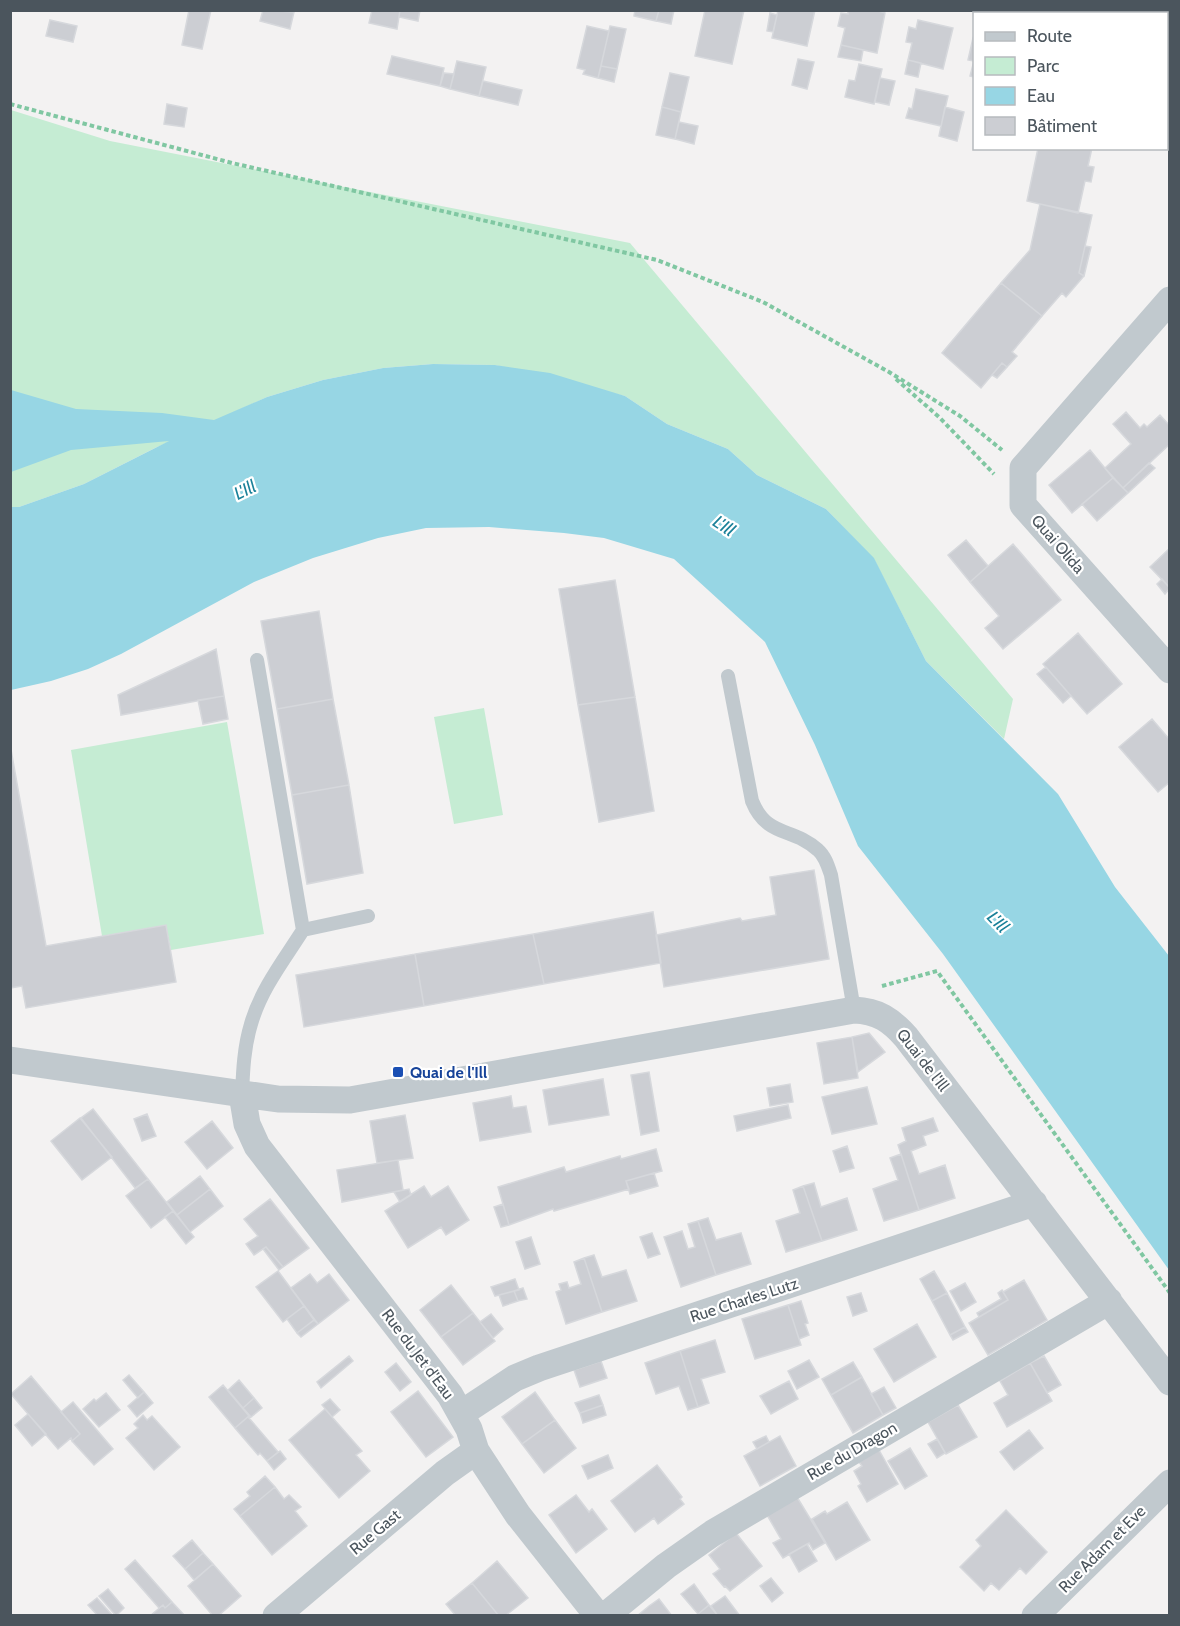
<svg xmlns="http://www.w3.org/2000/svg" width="1180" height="1626" viewBox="0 0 1180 1626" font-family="Cabin,sans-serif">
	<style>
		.green { fill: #c5ecd3 }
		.water { fill: #97d6e4 }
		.building { fill: #ccced3; stroke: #d6d8dc; stroke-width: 1.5 }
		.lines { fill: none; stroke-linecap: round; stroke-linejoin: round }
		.path { stroke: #80c7a2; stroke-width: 4; stroke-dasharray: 4.5 3; stroke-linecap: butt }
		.service { stroke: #c1c9ce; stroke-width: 14 }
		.minor { stroke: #c1c9ce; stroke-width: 27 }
		.tertiary { stroke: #c1c9ce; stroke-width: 33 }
		.transit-dot { fill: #1a4fb4; stroke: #fff; stroke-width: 2 }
		.labels { text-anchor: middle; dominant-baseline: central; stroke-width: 4.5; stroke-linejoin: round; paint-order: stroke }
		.street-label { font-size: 16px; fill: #4b555d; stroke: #fff }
		.transit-label { font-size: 16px; font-weight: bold; fill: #164399; stroke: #fff; text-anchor: start }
		.water-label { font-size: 18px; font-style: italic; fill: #1a8199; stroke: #fff }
	</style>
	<rect width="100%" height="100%" fill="#f3f2f2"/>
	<path class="green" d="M11,110L110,141L630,243L1013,699L1004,739L926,661L874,559L826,509L757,475L728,449L667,424L625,396L495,365L433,364L383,368L323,380L267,397L155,448L84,484L19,507H11Z
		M484,708L503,815L454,824L434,717Z
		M227,722L264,934L171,950L166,925L102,936L71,750Z"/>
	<path class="water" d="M433,364L495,365L550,373L625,396L667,424L728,449L757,475L826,509L874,558L926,661L1058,794L1115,887L1169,956V1270L943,954L858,846L815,745L765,642L674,559L604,538L564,533L489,527L426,528L378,538L313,558L254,582L121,654L88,669L51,681L11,690V507H19L84,484L169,441L71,450L11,472V390L76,409L162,413L214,420L267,397L323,380L383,368Z"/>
	<path class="building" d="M189,10H211L202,49L182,45Z
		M263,10L294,12L290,29L260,21Z
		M372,10H400L397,29L369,23Z
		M400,10H420L418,21L399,17Z
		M635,10H659L656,21L634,16Z
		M659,10H674L671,24L656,21Z
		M705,10H744L732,64L695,56Z
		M778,10H815L807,46L772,38Z
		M848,10H875L885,13L877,53L841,45L845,28L838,26L841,13L848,14Z
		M770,13L777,15L773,32L767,31Z
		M50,20L77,26L73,42L46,36Z
		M918,20L953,28L943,69L908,60L912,43L906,42L909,27L916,29Z
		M587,26L609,31L598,78L583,74L585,70L577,68Z
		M610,26L626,29L617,69L601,66Z
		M973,38L974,39V77L970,76L974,61L968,60Z
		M841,45L863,50L861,61L838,57Z
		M392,56L444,68L440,86L387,74Z
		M798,59L814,62L807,89L792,85Z
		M908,60L921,63L918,77L905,74Z
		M457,61L486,67L479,96L450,89Z
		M859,64L882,69L874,104L845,97L849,80L855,81Z
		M601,66L617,69L614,82L598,78Z
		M444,73L454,74L450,89L440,86Z
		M670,73L689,77L681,112L662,107Z
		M1166,77L1170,78V137H1166Z
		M880,78L895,81L889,105L875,102Z
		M483,81L522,90L518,105L479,96Z
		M916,89L948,96L941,126L906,118L909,108L912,109Z
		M167,104L187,108L184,127L164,124Z
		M662,107L681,112L675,139L656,135Z
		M945,107L964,112L957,141L939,136Z
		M679,122L698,126L694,144L675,139Z
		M1038,148H1092L1088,166L1094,167L1091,182L1085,181L1078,213L1027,201Z
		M1040,204L1092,215L1079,273L1084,276L1066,297L1062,293L1042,316L1001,283L1030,250Z
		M1085,246L1091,247L1084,276L1079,273Z
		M1001,283L1042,316L1012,352L1017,356L1007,367L1002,363L981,388L942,353Z
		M1002,363L1007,367L997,378L992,375Z
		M1126,412L1140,428L1144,424L1147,427L1160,415L1170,426V444L1123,488L1105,468L1131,444L1113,424Z
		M1090,450L1113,478L1072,513L1049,485Z
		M1149,463L1155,468L1128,493L1123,488Z
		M1113,478L1128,493L1097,521L1082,504Z
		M966,540L988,566L970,582L948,555Z
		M1013,544L1061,600L1003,649L985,628L999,616L970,582Z
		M1170,548V588L1150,567Z
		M1162,579L1170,588L1165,594L1157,584Z
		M615,580L635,697L578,705L559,589Z
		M319,611L333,699L277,709L261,621Z
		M1078,633L1122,684L1087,714L1043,664Z
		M216,649L224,696L121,715L118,695Z
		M1046,667L1071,696L1063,703L1037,674Z
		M224,696L228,719L203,724L198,700Z
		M635,697L654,811L599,822L578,705Z
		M333,699L349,785L292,795L277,709Z
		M1152,719L1170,740V782L1158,792L1119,747Z
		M10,744L46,946L166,925L176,982L26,1008L22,986L10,988Z
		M349,785L363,873L307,884L292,795Z
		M814,870L829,959L664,987L656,935L740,918L742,921L776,915L770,877Z
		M653,912L661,963L544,984L533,934Z
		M533,934L544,984L424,1006L415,954Z
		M415,954L424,1006L304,1027L296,975Z
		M869,1033L885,1052L858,1072L852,1037Z
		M852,1037L858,1078L824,1084L817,1043Z
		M649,1072L659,1131L641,1135L631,1075Z
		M603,1079L609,1115L549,1125L543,1090Z
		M790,1084L793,1102L770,1106L767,1088Z
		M867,1087L877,1124L832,1134L822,1097Z
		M511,1096L513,1108L526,1106L531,1132L480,1141L473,1103Z
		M788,1105L791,1118L737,1131L734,1116Z
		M93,1109L148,1179L135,1188L81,1118Z
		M147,1114L156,1136L142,1141L134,1119Z
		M405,1115L413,1158L377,1163L370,1121Z
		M80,1118L112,1157L82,1180L51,1141Z
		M933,1118L938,1131L923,1136L926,1145L911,1151L919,1174L945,1165L955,1198L919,1210L898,1145L906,1141L902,1128Z
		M212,1121L233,1148L207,1169L185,1142Z
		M847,1146L854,1168L840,1172L833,1151Z
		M656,1149L662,1171L626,1181L629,1189L554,1211L553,1209L509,1225L498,1187L564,1167L566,1172L620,1156L621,1159Z
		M901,1154L919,1210L884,1221L873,1189L898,1180L890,1158Z
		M398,1160L403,1190L342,1202L337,1170Z
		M654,1173L658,1186L630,1194L626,1181Z
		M200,1176L210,1189L177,1215L167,1202Z
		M148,1179L173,1211L151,1228L126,1196Z
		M814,1183L821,1207L847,1198L857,1230L822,1241L803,1186Z
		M424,1186L431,1197L448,1186L469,1220L446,1235L441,1227L408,1248L385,1211Z
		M803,1186L822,1241L786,1252L776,1221L800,1213L793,1190Z
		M210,1189L223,1206L190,1232L177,1215Z
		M409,1189L411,1195L400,1202L394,1192Z
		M270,1199L309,1248L283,1267L266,1247L254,1255L246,1244L258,1236L244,1219Z
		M503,1204L509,1225L501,1227L494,1207Z
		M173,1211L194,1237L186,1244L165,1217Z
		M708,1218L716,1240L741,1233L751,1264L716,1275L698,1221Z
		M698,1221L716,1275L681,1287L664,1237L682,1231L688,1249L695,1247L688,1224Z
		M652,1233L660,1254L648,1258L640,1237Z
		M531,1237L540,1264L525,1269L516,1242Z
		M266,1247L283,1267L279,1270L263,1249Z
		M594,1255L602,1277L626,1270L637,1301L602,1312L584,1258Z
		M584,1258L602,1312L566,1324L556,1292L561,1290L559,1284L567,1282L569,1288L581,1284L574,1262Z
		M278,1271L304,1306L283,1322L256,1287Z
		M934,1271L947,1293L932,1301L920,1279Z
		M310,1274L317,1283L329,1274L349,1300L318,1324L291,1288Z
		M515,1279L519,1290L495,1296L491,1287Z
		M1024,1280L1047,1320L988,1355L969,1323L1008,1300L1003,1292Z
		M965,1283L976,1302L961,1311L950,1291Z
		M451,1285L473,1313L441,1337L420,1310Z
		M523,1288L527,1299L518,1301L514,1291Z
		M1002,1290L1008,1300L979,1317L977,1313L1001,1299L998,1293Z
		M514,1291L518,1301L503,1306L499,1295Z
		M861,1293L867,1311L853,1316L847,1297Z
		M947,1293L965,1327L950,1335L932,1301Z
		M801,1301L808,1323L805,1324L809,1335L799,1339L788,1305Z
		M788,1305L801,1345L755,1359L742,1319Z
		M304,1306L314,1320L297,1333L287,1319Z
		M473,1313L495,1341L463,1365L441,1337Z
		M491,1314L503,1329L493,1338L480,1322Z
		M314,1320L318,1324L301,1337L297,1333Z
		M917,1324L936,1357L894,1382L874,1349Z
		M965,1327L968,1332L953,1340L950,1335Z
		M715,1340L725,1372L701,1379L709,1403L698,1407L680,1351Z
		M680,1351L698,1407L688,1410L679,1386L656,1394L645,1363Z
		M349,1356L353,1361L321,1388L317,1382Z
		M1044,1356L1061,1385L1047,1393L1030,1363Z
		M809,1360L819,1377L797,1389L788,1371Z
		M601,1361L607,1378L580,1387L574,1370Z
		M853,1362L862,1377L831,1395L822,1379Z
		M396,1363L411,1382L400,1391L385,1372Z
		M1030,1363L1052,1401L1007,1427L994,1403L1008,1395L1000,1381Z
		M129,1375L144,1392L138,1398L123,1380Z
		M31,1376L80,1434L72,1441L71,1438L58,1449L11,1394Z
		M862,1377L883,1415L853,1433L831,1395Z
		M239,1380L254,1398L243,1408L228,1390Z
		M789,1381L798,1399L771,1414L760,1396Z
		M223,1385L249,1416L235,1428L209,1397Z
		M884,1387L896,1408L883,1415L871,1394Z
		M418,1391L453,1437L426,1457L391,1412Z
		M144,1392L153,1403L137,1417L128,1406Z
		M535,1392L555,1420L522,1444L502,1417Z
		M106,1393L120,1410L99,1427L83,1409L94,1399L96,1401Z
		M599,1395L603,1405L580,1413L575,1403Z
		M254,1398L262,1408L251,1417L243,1408Z
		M330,1399L340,1410L332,1417L322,1405Z
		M73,1402L113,1449L94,1465L72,1441L80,1434L61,1412Z
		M603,1405L606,1415L583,1423L580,1413Z
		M958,1405L977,1437L946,1454L928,1422Z
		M325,1409L362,1451L356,1455L370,1471L339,1498L289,1440Z
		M28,1414L46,1434L32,1446L15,1425Z
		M143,1415L147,1420L152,1416L180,1447L154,1470L126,1438L138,1428L134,1424Z
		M249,1416L251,1417L249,1418L278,1452L267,1461L260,1453L258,1455L235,1428Z
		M555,1420L576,1448L544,1473L522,1444Z
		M1029,1430L1043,1448L1014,1470L1000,1452Z
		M766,1436L769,1442L757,1449L753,1442Z
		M780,1436L796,1466L760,1486L744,1456Z
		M937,1439L945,1453L937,1458L928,1444Z
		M910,1448L927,1476L905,1489L888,1461Z
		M879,1450L898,1484L867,1502L858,1486L861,1484L854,1471L862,1466L859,1462Z
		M280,1451L286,1459L274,1470L267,1461Z
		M608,1455L613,1468L588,1479L582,1466Z
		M657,1465L682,1497L680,1499L684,1504L658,1524L654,1518L635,1532L611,1501Z
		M265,1476L275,1487L240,1516L234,1509L250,1496L247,1492Z
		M275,1487L284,1499L289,1495L301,1507L295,1511L307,1526L272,1555L240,1516Z
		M576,1495L589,1512L592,1509L607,1529L576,1553L549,1515Z
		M797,1497L825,1543L813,1550L809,1543L783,1558L773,1543L781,1539L767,1515Z
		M847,1502L870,1540L836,1560L812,1519L825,1511L827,1514Z
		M1006,1510L1047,1552L1026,1574L1020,1568L999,1590L991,1583L984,1591L960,1567L981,1546L976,1540Z
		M736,1533L762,1566L730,1591L725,1586L724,1587L713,1574L720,1569L709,1555Z
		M192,1540L203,1553L185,1569L173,1556Z
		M807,1544L817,1561L799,1572L789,1554Z
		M203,1553L213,1564L194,1580L185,1569Z
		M135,1560L172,1602L165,1608L163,1605L159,1608L125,1569Z
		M497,1561L528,1598L505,1616H499L472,1583Z
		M213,1564L241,1596L218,1616H213L188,1586Z
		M771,1578L783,1593L772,1602L760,1586Z
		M472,1583L499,1616H456L446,1604Z
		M694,1584L709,1605L698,1614L681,1594Z
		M108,1589L124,1608L116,1616L99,1596Z
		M725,1596L740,1616H718L711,1606Z
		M97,1598L113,1616H98L88,1605Z
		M659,1599L672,1616H637L649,1606Z
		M172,1602L185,1616H150L163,1605L165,1608Z
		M709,1605L718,1616H696L698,1614Z"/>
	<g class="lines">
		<path class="path" d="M10,104L232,163L657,260L763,302L889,372L960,416L1002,450
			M896,379L940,418L994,474
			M882,986L937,971L1170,1293"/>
		<path class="service" d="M728,676L752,801C767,838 793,827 818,850C825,856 828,866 831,875L854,1010
			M303,930L368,916
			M242,1094C243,1070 244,1047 251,1024C261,989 284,960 303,930L257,660"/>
		<path class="minor" d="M1170,300L1023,468V505L1170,670
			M10,1060L278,1099L350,1100L854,1010C878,1011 891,1020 906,1037L1170,1382
			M242,1094L247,1124L257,1146L450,1395L469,1429L476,1451L518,1515L598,1616
			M462,1413L515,1378L539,1368L1034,1203
			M276,1616L445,1473L476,1451
			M605,1616L666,1566L713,1533L1109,1301
			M1035,1616L1170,1483"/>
		<path class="tertiary" d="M1056,10L1070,14
			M1166,35L1170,36"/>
	</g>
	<rect class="transit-dot" x="392" y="1066" width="12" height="12" rx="3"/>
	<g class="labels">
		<g class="street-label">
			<text transform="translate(1058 544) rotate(49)">Quai Olida</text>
			<text transform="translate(923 1060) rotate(52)">Quai de l'Ill</text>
			<text transform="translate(744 1300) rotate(-18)">Rue Charles Lutz</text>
			<text transform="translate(418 1354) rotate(53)">Rue du Jet d'Eau</text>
			<text transform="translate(852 1451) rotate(-30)">Rue du Dragon</text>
			<text transform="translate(375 1532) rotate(-40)">Rue Gast</text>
			<text transform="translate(1102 1549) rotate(-45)">Rue Adam et Eve</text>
		</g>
		<g class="transit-label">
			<text x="410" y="1072">Quai de l'Ill</text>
		</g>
		<g class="water-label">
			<text transform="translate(245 490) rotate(-26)">L'Ill</text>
			<text transform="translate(724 526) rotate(34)">L'Ill</text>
			<text transform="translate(998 922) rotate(46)">L'Ill</text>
		</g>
	</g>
	<rect width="1180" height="1626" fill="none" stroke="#4b555d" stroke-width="24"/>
	<rect x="973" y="12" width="195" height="138" fill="#ffffff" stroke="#b7bbbe" stroke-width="1.5"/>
	<rect x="985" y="32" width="30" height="9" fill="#c1c9ce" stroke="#b7bbbe" stroke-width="1.5"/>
	<text x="1027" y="42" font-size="18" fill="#4b555d">Route</text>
	<rect x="985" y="57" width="30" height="18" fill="#c5ecd3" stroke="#b7bbbe" stroke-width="1.5"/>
	<text x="1027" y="72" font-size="18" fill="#4b555d">Parc</text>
	<rect x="985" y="87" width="30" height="18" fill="#97d6e4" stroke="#b7bbbe" stroke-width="1.5"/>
	<text x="1027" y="102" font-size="18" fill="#4b555d">Eau</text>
	<rect x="985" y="117" width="30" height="18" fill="#ccced3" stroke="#b7bbbe" stroke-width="1.5"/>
	<text x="1027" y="132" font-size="18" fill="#4b555d">Bâtiment</text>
</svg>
